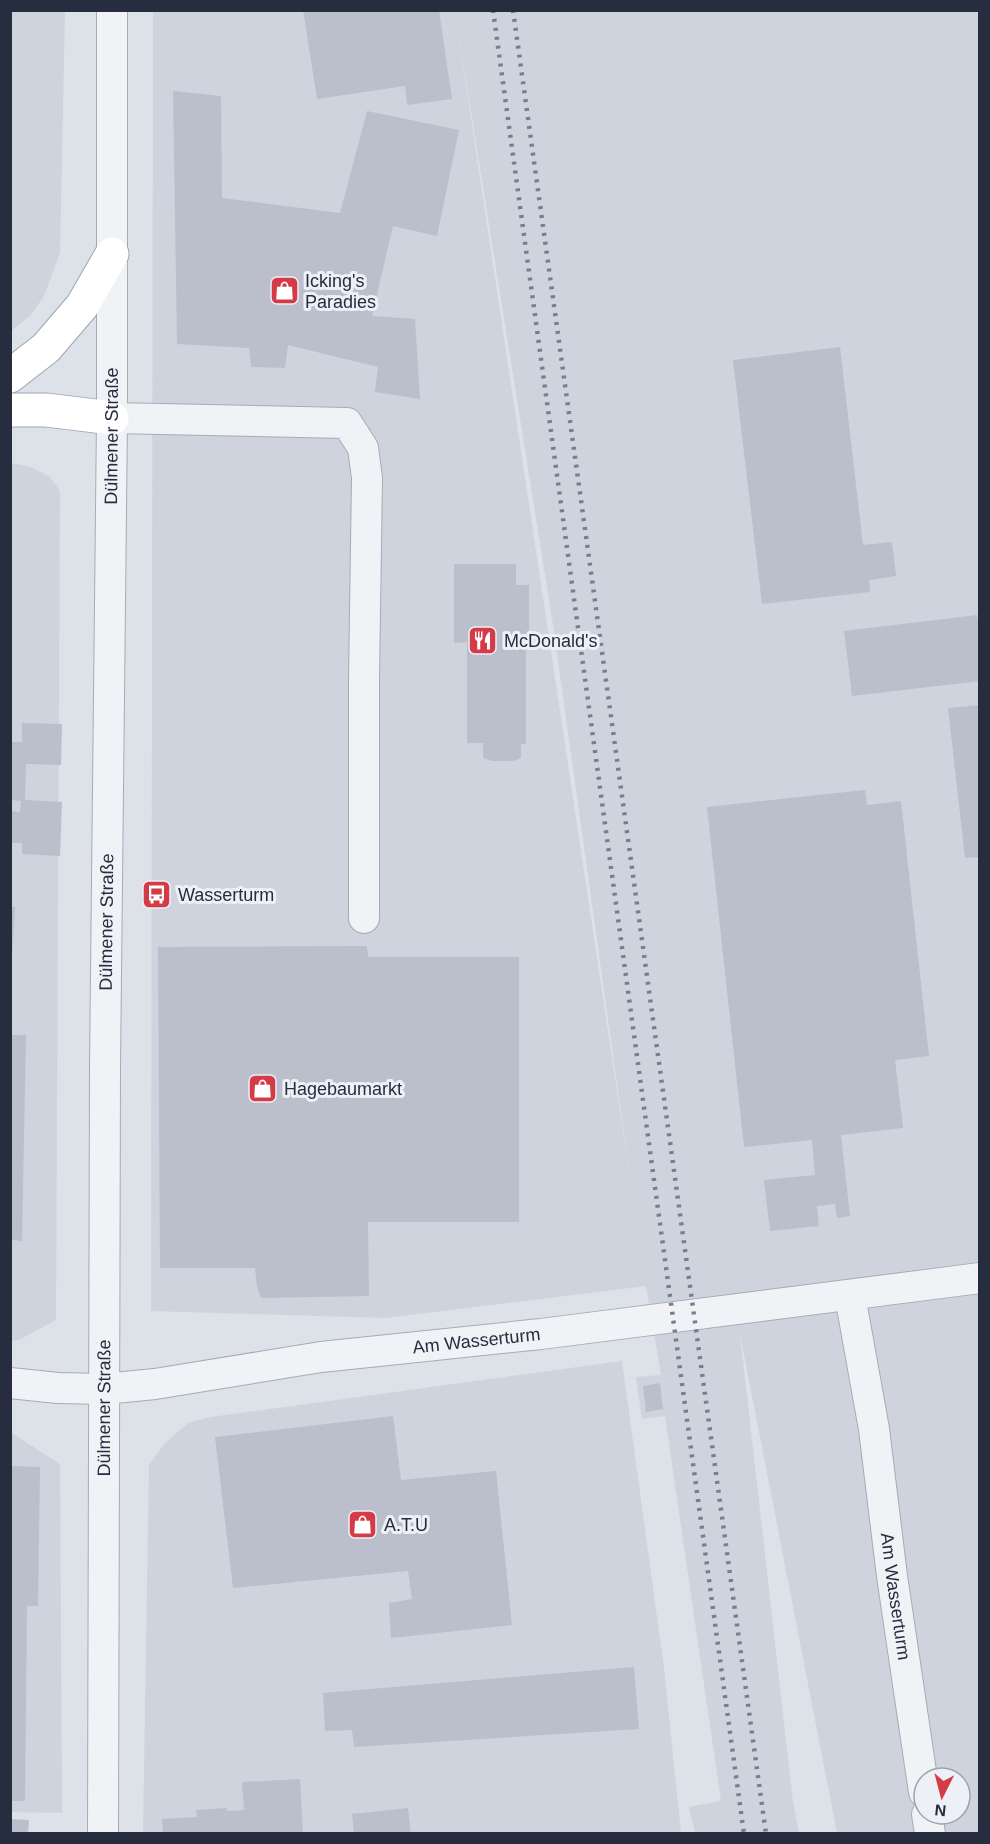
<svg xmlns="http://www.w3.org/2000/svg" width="990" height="1844" viewBox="0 0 990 1844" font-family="Arial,sans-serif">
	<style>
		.built { fill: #cfd3dd; fill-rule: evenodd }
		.building { fill: #babfcb }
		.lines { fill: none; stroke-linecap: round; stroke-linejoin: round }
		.minor-casing { stroke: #a6abb5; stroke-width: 32 }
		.major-casing { stroke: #9ca4b4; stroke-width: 35 }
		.minor { stroke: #f0f2f6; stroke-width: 30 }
		.major { stroke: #fff; stroke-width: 33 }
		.rail { stroke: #767f92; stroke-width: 4.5; stroke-dasharray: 3 6; stroke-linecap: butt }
		.labels { text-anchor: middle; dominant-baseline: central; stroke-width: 6; stroke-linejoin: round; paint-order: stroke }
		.poi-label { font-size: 18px; fill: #262d3f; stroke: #edf0f6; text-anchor: start }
		.street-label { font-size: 18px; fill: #262d3f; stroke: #edf0f6 }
	</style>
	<rect width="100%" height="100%" fill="#dde1e8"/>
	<path class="built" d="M11,10L65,11L60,253L44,296L31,315L11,331Z
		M153,11H979V1833H837L740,1334L793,1802L799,1833H695L689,1807L721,1801L665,1416L642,1419L636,1377L661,1375L646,1286L386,1318L151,1311ZM456,18L553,625L631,1184ZM924,1778H960V1814H924Z
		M10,463L28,466L49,476L60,491L56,1320L19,1340L11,1341Z
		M622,1361L664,1668L681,1833L143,1834L149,1465L164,1444L188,1423L211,1417Z
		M10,1432L60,1464L62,1813L11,1812Z"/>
	<path class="building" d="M303,10H439L452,99L407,105L405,86L317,99Z
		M173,91L221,96L222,198L340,213L367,111L459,130L437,236L393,226L372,316L415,319L420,399L375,392L378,367L288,345L285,368L251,367L249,348L177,344Z
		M840,347L863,545L892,542L896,576L869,580L870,592L762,604L733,360Z
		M454,564H516V585H529V641H526V744H521V758L513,761H492L483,758V743H467V642L454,643Z
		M977,615L980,635V681L852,696L844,631Z
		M980,705V857L965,858L948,708Z
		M22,723L62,724L61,765L26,764L25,800L62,802L60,856L22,854V843H10V811L20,812L21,801L10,800V742H22Z
		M865,790L867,805L901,801L929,1056L895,1060L903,1128L841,1135L850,1216L837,1218L835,1204L817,1206L819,1226L770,1231L764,1180L815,1175L812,1140L744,1147L707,807Z
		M10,907H15L12,957H10Z
		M367,946L368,957H519V1222H368L369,1296L261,1298L257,1287L255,1268H160L158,947Z
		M10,1035H26L22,1241L10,1240Z
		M660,1383L663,1409L646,1412L643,1386Z
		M393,1416L401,1480L496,1471L512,1625L391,1638L389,1603L412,1599L408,1571L233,1588L215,1437Z
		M10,1466L40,1467L38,1606H27L25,1801H10Z
		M634,1667L639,1729L354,1747L352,1730L325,1731L323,1693Z
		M300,1779L303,1834H163L162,1819L197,1817L196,1810L227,1808V1811L244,1810L242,1782Z
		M408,1808L411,1834H354L352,1814Z
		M10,1819L29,1820L28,1834H10Z"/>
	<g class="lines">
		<defs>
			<g id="minor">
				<path d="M112,418L347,423L363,448L367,478L364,679V918"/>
				<path id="s1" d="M850,1296L874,1429L892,1576L924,1792"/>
				<path id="s2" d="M10,1383L58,1388L104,1389L155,1384L321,1357L541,1334L980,1278"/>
				<path d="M927,1814L930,1834"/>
				<path id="s3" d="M103,1834L105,1067L112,418V10"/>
			</g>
			<path id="major" d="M10,376L46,348L82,306L112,254
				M10,410H46L112,418"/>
		</defs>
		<use href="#minor" class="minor-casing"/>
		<use href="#major" class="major-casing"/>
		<use href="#minor" class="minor"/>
		<use href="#major" class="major"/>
		<path class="rail" d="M493,10L744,1834
			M513,10L766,1834"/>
	</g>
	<defs>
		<symbol id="shop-square" viewBox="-11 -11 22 22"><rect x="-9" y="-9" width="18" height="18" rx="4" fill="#d53a47" stroke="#edf0f6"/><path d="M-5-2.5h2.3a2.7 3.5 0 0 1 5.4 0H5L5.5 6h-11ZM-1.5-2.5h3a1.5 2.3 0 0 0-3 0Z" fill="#fff"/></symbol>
		<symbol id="restaurant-square" viewBox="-11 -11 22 22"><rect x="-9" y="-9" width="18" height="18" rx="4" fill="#d53a47" stroke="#edf0f6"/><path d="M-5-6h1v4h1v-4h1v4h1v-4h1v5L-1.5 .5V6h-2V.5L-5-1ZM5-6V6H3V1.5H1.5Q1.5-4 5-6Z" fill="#fff"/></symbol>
		<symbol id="bus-square" viewBox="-11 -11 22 22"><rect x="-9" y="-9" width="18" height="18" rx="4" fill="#d53a47" stroke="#edf0f6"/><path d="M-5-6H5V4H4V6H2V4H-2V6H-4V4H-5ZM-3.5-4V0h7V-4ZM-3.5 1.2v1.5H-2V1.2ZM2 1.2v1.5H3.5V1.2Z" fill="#fff"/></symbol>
	</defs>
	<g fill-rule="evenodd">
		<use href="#shop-square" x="268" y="274" width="33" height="33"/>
		<use href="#restaurant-square" x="466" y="624" width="33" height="33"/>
		<use href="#bus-square" x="140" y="878" width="33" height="33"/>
		<use href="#shop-square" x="246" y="1072" width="33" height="33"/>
		<use href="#shop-square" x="346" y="1508" width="33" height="33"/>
	</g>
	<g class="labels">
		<g class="poi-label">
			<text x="305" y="281">Icking's<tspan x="305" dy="21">Paradies</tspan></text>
			<text x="504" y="641">McDonald's</text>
			<text x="178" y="895">Wasserturm</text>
			<text x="284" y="1089">Hagebaumarkt</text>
			<text x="384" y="1525">A.T.U</text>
		</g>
		<g class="street-label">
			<text stroke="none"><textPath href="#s3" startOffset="1398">Dülmener Straße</textPath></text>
			<text stroke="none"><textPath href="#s3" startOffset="912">Dülmener Straße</textPath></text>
			<text stroke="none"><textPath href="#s2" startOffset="470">Am Wasserturm</textPath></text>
			<text stroke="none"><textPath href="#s3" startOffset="426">Dülmener Straße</textPath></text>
			<text stroke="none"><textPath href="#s1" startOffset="304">Am Wasserturm</textPath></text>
		</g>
	</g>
	<rect width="990" height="1844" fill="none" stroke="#262d3f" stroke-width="24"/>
	<g transform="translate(942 1796) rotate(186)"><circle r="28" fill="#edf0f6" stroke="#9da2ad" stroke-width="1.5"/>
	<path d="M0-4.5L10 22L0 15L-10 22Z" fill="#d53a47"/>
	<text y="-9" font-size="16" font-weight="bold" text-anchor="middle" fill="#262d3f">N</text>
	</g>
</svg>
